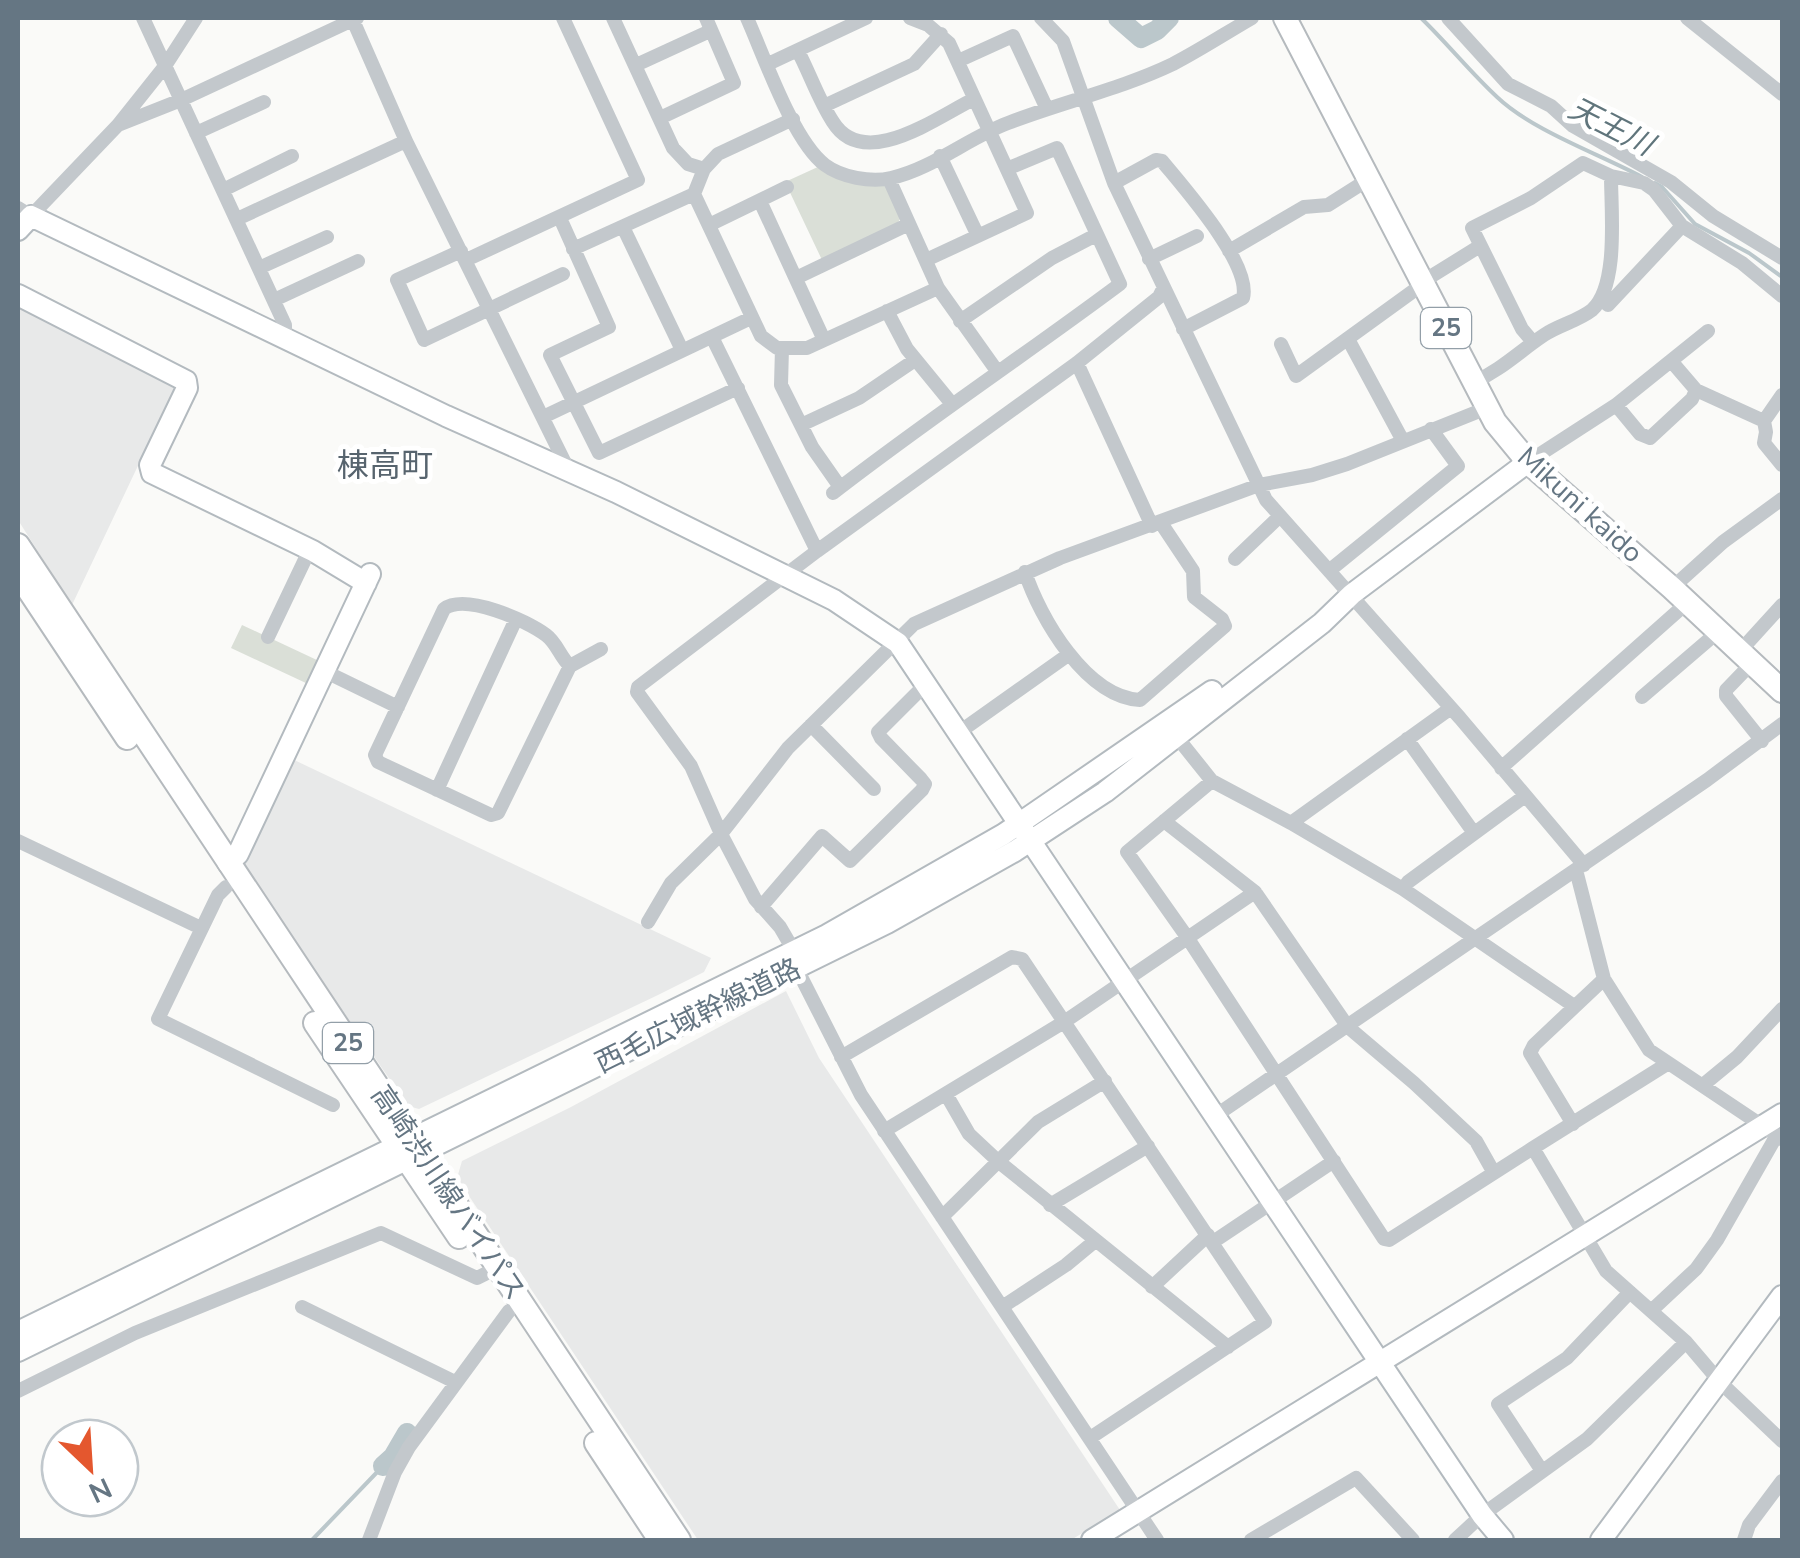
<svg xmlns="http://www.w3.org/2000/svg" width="1800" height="1558" viewBox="0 0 1800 1558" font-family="'Nunito Sans','Noto Sans JP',sans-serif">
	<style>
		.built { fill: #e8e9e9 }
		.green { fill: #dadfd7 }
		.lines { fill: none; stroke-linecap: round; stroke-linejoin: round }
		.stream { stroke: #bbc7cb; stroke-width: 4 }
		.river { stroke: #bbc7cb; stroke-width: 20 }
		.secondary-casing { stroke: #b3babf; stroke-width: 24 }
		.primary-casing { stroke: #b5babe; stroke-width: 26 }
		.street { stroke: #c3c8cc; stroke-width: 14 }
		.secondary { stroke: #fff; stroke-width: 20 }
		.primary { stroke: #fff; stroke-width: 22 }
		.labels { text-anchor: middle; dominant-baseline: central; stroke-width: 10; stroke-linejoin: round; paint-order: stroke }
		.shield { fill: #fff; stroke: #939fa8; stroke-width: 2.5 }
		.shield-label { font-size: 25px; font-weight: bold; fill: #657683 }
		.street-label { font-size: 28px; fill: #657683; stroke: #fff }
		.water-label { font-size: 30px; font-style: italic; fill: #60757c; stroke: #fff }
		.quarter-label { font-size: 32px; fill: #57646e; stroke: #fff }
	</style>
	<rect width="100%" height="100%" fill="#fafaf8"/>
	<path class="built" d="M18,301L180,377L72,605L18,520Z
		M290,758L711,958L704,972L658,995L419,1109L408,1106L239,860Z
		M786,991L819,1058L1120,1510L1071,1540H698L457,1178L462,1161L571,1107Z"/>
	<path class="green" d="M820,166L885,184L901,217L896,226L822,260L785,182Z
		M242,625L319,661L308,684L231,648Z"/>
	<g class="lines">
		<path class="stream" d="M1421,18C1447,43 1470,72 1497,97C1533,131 1597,153 1642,177
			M1655,183L1662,187L1695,224L1749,253L1782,277
			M312,1540L383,1466"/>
		<path class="river" d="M1118,18L1141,38L1157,30L1169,18
			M383,1466L393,1457L407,1433"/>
		<defs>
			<path id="secondary" d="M18,230L31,216L446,416L616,492L834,600L898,643L1482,1515L1503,1540
				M18,295L186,381L187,388L150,465L152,473L313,551L366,583
				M228,863L238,854L370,574
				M18,1332L827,935L1004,834L1212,691
				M18,1351L887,923L1015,851L1105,792L1322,623L1352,594L1528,462
				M1092,1540L1782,1114
				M1601,1540L1782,1296"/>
			<path id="primary" d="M1285,18L1495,422L1528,462L1672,588L1782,691
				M18,545L679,1540
				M18,574L127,738
				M315,1023L459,1237
				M596,1443L660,1540"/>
		</defs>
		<use href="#secondary" class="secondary-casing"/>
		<use href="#primary" class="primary-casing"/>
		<path class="street" d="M143,18L285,325V338
			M352,18L406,141L569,471
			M613,18L673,148L688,164L704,169
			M747,18C764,56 793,141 825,165C841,177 871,183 891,178C932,169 968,138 1008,123C1062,102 1121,89 1173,64C1200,50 1226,33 1252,18
			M910,18L928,25L949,43L1027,213L926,260
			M1041,18L1063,41L1114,183L1266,500L1460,718L1584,865
			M1448,18L1508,84L1551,106L1573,126L1671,182L1713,216L1782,258
			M1687,18L1782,94
			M798,51C810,74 819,101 833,122C864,172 937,117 974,99
			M958,61L1013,36L1047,109
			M768,64L866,18
			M636,65L710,31
			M826,105L914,64L941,34
			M660,118L734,83L706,18
			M793,119L718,154L704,169L694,194L761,336L777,348H807L938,288
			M118,125L181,100L357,18
			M196,133L264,102
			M940,156L978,236
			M889,179L938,288L997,371
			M1114,183L1156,160L1162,161C1184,188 1252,264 1243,298L1183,329
			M223,190L292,156
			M760,201L824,340
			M18,208L31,216L118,125L165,66L196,18
			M560,218L609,327L550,355L599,453L738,388
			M237,219L406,141
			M709,225L787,187
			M623,227L682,350
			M573,249L694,194
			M461,251L397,280L424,340L563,274
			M1229,251L1304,207L1328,205L1369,179
			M1149,259L1197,236
			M466,260L638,180L563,18
			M259,268L327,237
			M796,278L909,224
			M1422,282L1480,246
			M1602,299L1608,305L1682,226
			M274,300L358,261
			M887,311L907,349L952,404
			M960,321L1052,258L1096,235
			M712,337L817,551
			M1348,339L1403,441
			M1533,342L1522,329L1472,228L1531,198L1583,163L1611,176L1644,183L1654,190L1682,226L1742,263L1782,296
			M1281,344L1296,376L1423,284
			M782,348L781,385L812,447L840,487
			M1672,362L1696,390L1764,421
			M1077,363L1152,526
			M1474,382C1501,370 1520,351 1544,335C1559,325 1578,321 1592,310C1619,286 1611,211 1611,176
			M1782,395L1764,421L1766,432L1764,443L1782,465
			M1616,405L1640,434L1650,438L1692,399L1696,390
			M543,417L751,318
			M801,425L859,398L915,360
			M1528,462L1616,405L1708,331
			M833,493C927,420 1025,355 1120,284L1057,148L1009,168
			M1235,559L1280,516
			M1330,570L1458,466L1431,429
			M1025,572C1040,618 1086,697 1140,700L1225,626L1222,619L1194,597L1193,571L1161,523
			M1672,588L1723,542L1782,499
			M268,637L310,549
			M1741,650L1782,605
			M1753,662L1726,690V696L1762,741
			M570,666C560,657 557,643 546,635C526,620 465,593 444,609L375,755L378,762L491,815L498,813L570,666L601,649
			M324,671L398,707
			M1642,697L1719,631
			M811,725L874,789
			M1172,731L1212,781L1291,823L1403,889L1574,1006
			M958,733L1068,655
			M1407,739L1474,833
			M1501,768L1688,602
			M1212,781L1127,852L1187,937L1384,1239L1389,1240L1533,1148L1606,1271L1686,1342L1720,1382L1782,1441
			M437,790L516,619
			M1164,821L1255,892
			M1291,823L1451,708
			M18,841L201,928
			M1576,870L1604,979L1649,1050L1782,1139
			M226,887L218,895L158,1019L333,1105
			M1403,889L1408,882L1525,796
			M761,907L822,836L850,861L922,790L925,784L921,779L881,738L878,732L926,684
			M648,922L671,883L721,834L788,748L914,624L1060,558L1259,485L1312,475L1347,464L1487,408
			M794,951L780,927L755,899L721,834L691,766L637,692L638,687L817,551L1077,363L1159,297L1163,289
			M796,967L861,1095L1157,1540
			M841,1057L1012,957L1022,959L1265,1322L1090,1438
			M1703,1085L1737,1057L1782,1009
			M946,1094L969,1134L999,1162L1228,1347
			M1215,1116L1707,780L1782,724
			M1573,1124L1530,1053L1534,1045L1604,979
			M884,1131L1064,1022L1255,892L1348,1027L1414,1083L1476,1141L1494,1173
			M1533,1148L1667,1064
			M1050,1205L1148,1146
			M942,1217L1038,1122L1105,1081
			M1213,1242L1334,1161
			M1152,1287L1208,1235
			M302,1307L455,1382
			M1002,1307L1066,1265L1095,1241
			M1651,1311L1696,1269L1717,1240L1777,1135
			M18,1391L135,1333L381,1233L477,1278L485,1274
			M1542,1471L1498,1404L1567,1358L1630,1292
			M369,1540L395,1472L409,1447L509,1311
			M1251,1540L1356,1478L1413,1540
			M1455,1540L1482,1515L1587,1439L1686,1342
			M1744,1540L1749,1525L1782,1481"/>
		<use href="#secondary" class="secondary"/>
		<use href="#primary" class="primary"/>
	</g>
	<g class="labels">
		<g class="shield">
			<rect x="1421" y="308" width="50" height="40" rx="8"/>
			<rect x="323" y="1023" width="50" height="40" rx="8"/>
		</g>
		<g class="shield-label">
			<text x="1446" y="328">25</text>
			<text x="348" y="1043">25</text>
		</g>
		<g class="street-label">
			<text transform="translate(1580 505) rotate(42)">Mikuni kaido</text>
			<text transform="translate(698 1016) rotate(-26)">西毛広域幹線道路</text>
			<text transform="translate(448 1193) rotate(56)">高崎渋川線バイパス</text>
		</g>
		<g class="water-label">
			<text transform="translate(1611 127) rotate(27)">天王川</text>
		</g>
		<g class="quarter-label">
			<text x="385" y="465">棟高町</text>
		</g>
	</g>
	<rect width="1800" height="1558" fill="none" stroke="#657683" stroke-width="40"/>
	<g transform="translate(90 1468) rotate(155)"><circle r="48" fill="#ffffff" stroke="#c1c8cd" stroke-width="2.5"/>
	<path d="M0-8L18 38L0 25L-18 38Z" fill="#e4572e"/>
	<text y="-15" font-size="28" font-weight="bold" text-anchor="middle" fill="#657683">N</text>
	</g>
</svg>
